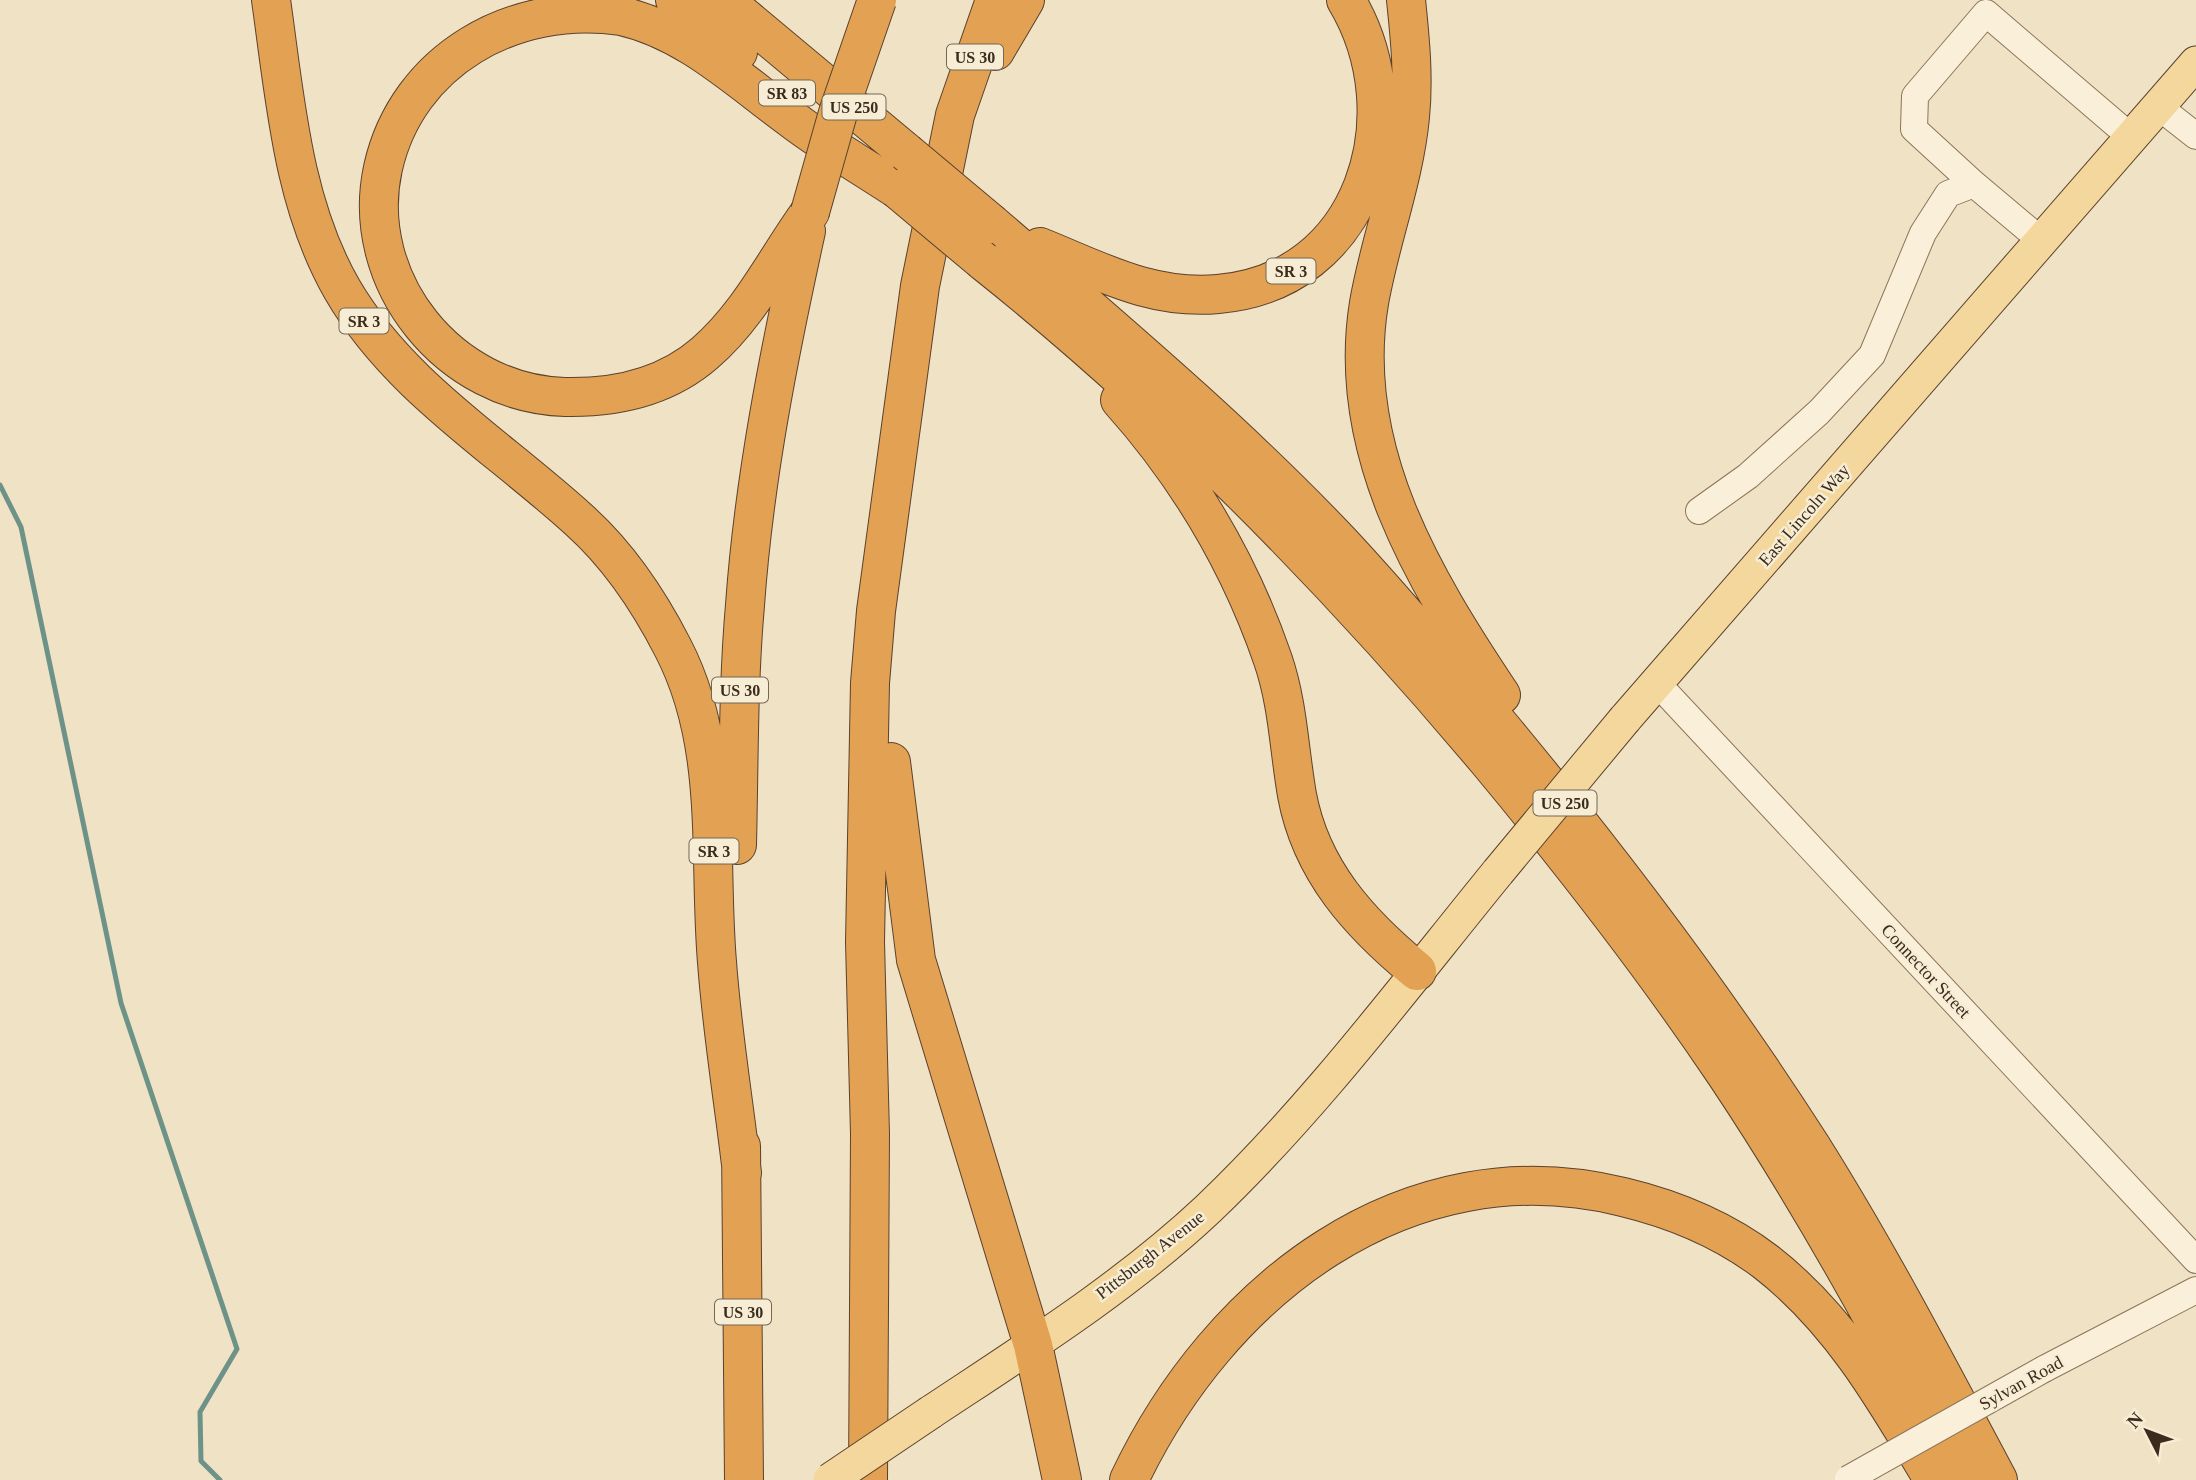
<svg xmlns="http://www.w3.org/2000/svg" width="2196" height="1480" viewBox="0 0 2196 1480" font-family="Georgia,serif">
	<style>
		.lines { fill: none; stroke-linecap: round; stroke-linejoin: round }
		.stream { stroke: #6d9288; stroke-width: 5 }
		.minor-casing { stroke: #8c745a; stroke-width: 28 }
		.major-casing { stroke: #5a422e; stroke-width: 35 }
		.highway-casing { stroke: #5a422e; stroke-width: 40 }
		.minor { stroke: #faf0d9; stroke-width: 26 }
		.major { stroke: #f4d79c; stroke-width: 33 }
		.highway { stroke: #e2a153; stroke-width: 38 }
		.minor-bridge-casing { stroke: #8c745a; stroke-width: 28; stroke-linecap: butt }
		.major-bridge-casing { stroke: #5a422e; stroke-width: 35; stroke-linecap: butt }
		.highway-bridge-casing { stroke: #5a422e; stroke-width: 40; stroke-linecap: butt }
		.minor-bridge { stroke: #faf0d9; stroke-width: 26 }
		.major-bridge { stroke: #f4d79c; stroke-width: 33 }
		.highway-bridge { stroke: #e2a153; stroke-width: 38 }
		.labels { text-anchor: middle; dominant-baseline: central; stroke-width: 5; stroke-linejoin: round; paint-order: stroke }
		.shield { fill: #f7edd5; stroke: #736655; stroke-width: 2 }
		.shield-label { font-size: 16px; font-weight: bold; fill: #3b2c1e }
		.street-label { font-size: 18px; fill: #3b2c1e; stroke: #f7edd5 }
	</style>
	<rect width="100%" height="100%" fill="#f0e2c5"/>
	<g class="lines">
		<path class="stream" d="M0,485L21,527L121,1003L237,1349L200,1412L201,1461L220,1480"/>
		<defs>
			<path id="minor" d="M2159,107L2196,136
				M1974,184L1914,129L1915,96L1986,13L2132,138
				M1699,511L1748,476L1819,412L1872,355L1923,233L1948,194L1974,184L2043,242
				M1656,682L2196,1260
				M2044,1369L2196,1290"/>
			<path id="major" d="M1625,719L2196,63
				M931,1412C1026,1349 1125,1287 1208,1209C1315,1107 1405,986 1498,872"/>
			<path id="highway" d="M271,0C285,97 292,202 342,289C398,386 498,446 579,520C618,555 649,601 673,648C724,746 708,856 717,962C722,1032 734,1103 742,1173
				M675,0L738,52
				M724,0L906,152
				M1406,0C1410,38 1414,78 1410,117C1404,180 1380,240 1369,303C1345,449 1423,578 1501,695
				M995,51L1025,0
				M810,212C776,259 750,314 705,353C666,387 615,398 565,397C450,394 358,282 383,168C407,60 514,0 621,16C688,31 739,81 793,120C826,145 862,166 897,189
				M992,224C1111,327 1233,429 1341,543C1396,602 1449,665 1501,727C1612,861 1717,999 1811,1146C1879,1254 1938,1367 1998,1480
				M1040,247C1100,271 1151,300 1218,294C1365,282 1415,115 1346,0
				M983,261C1170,410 1335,579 1488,761C1572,862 1653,966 1727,1076C1813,1205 1888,1342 1959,1480
				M1120,400C1187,475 1240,564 1273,660C1288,704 1289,749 1297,795C1311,871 1360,924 1417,971
				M891,762L916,960L1033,1345L1062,1480
				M737,845C739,765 738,684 745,605C754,479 779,354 806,231
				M741,1146L744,1480
				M868,1480L870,1134L865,942L870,683L876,611L920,286L955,115L995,0
				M1129,1480C1218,1292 1405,1143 1623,1197C1673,1209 1724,1230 1766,1262C1837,1317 1882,1393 1927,1469"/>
		</defs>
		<use href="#minor" class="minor-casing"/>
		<use href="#major" class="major-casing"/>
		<use href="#highway" class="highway-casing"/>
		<use href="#minor" class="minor"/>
		<use href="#major" class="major"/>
		<use href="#highway" class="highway"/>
		<defs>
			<path id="minor-bridge" d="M1848,1479L2044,1369"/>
			<path id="major-bridge" d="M1498,872L1625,719
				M830,1480L931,1412"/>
			<path id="highway-bridge" d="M906,152L992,224
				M897,189L983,261
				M810,212L838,113L877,0"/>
		</defs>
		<use href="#minor-bridge" class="minor-bridge-casing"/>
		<use href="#major-bridge" class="major-bridge-casing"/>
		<use href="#highway-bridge" class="highway-bridge-casing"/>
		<use href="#minor-bridge" class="minor-bridge"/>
		<use href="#major-bridge" class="major-bridge"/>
		<use href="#highway-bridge" class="highway-bridge"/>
	</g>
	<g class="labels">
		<g class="shield">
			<rect x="947" y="44.5" width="56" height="25" rx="5"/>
			<rect x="759" y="80.5" width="56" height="25" rx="5"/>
			<rect x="822.5" y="94.5" width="63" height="25" rx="5"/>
			<rect x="1266.5" y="258.5" width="49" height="25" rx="5"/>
			<rect x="339.5" y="308.5" width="49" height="25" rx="5"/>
			<rect x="712" y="677.5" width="56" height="25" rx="5"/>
			<rect x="1533.5" y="790.5" width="63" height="25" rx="5"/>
			<rect x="689.5" y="838.5" width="49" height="25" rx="5"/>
			<rect x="715" y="1299.5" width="56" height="25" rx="5"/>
		</g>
		<g class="shield-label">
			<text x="975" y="57">US 30</text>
			<text x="787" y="93">SR 83</text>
			<text x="854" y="107">US 250</text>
			<text x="1291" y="271">SR 3</text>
			<text x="364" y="321">SR 3</text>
			<text x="740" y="690">US 30</text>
			<text x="1565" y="803">US 250</text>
			<text x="714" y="851">SR 3</text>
			<text x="743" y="1312">US 30</text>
		</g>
		<g class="street-label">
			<text transform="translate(1804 515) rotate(-49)">East Lincoln Way</text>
			<text transform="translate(1926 971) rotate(47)">Connector Street</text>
			<text transform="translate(1150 1255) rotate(-38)">Pittsburgh Avenue</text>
			<text transform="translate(2021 1383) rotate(-29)">Sylvan Road</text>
		</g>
	</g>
	<g transform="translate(2147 1431) rotate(312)" stroke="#f7edd5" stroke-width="5" paint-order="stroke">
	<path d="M0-5L12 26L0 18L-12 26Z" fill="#3b2c1e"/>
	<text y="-10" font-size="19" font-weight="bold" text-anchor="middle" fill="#3b2c1e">N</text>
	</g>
</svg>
